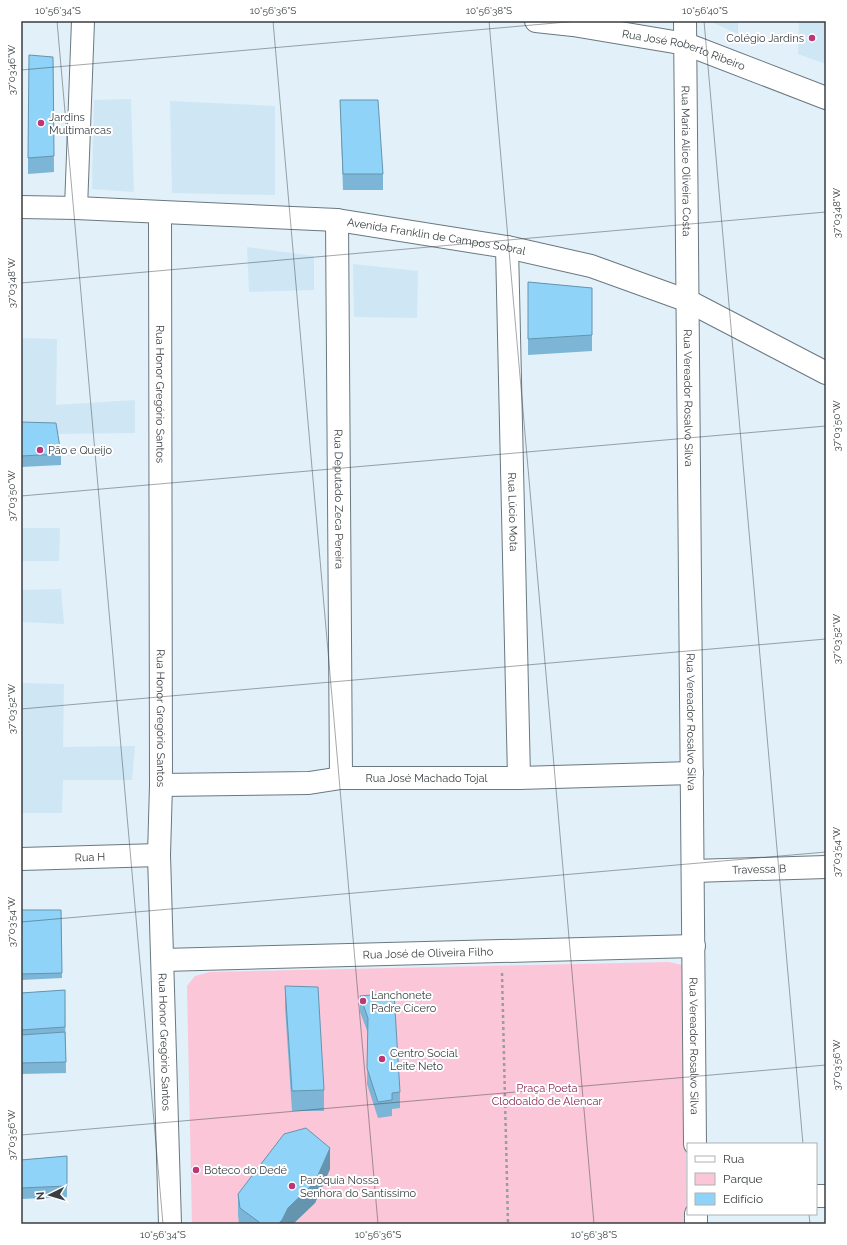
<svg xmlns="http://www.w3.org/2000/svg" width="847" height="1245" viewBox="0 0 847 1245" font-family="Raleway,sans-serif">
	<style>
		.built { fill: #cfe7f4 }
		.green { fill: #fac6d8 }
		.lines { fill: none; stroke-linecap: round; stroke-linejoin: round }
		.minor-casing { stroke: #6a7880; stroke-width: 24 }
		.path { stroke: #949ea5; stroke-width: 2.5; stroke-dasharray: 3 3; stroke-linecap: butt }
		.minor { stroke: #fff; stroke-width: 22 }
		.wall { fill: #7cb5d5 }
		.shaded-wall { fill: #6594ae }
		.building { fill: #90d3f8; stroke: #6594ae }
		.ticks { fill: none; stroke: #383e41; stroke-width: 1; stroke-opacity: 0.45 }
		.poi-dot { fill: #bd3677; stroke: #fff; stroke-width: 1.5 }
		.labels { text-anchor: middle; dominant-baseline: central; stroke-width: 4; stroke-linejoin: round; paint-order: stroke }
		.poi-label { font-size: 11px; fill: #383e41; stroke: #fff; text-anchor: start }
		.street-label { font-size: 11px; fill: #383e41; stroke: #fff }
		.park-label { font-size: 11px; fill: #852654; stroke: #fff }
		.neatline { fill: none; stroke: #383e41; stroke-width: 1.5 }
		.ticks-label { font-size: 10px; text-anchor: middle; fill: #383e41 }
	</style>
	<rect width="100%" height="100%" fill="#e1f0f9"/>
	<path class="built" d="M709,21H738V34Z
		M799,21H826V64L798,54Z
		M131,99L134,192L92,189L94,100Z
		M170,101L275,106V195L172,193Z
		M247,247L314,256V290L249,292Z
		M353,264L418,271L417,318L354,317Z
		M21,338L57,339L56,405L135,400V433L56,434L21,467Z
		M21,528H60L59,561H21Z
		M61,589L64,624L21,622V590Z
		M21,683L64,684L63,747L135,746L132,780H63L62,813H21Z"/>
	<path class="green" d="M669,962L682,965L684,975L687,1224H192L187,986L195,976L210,972Z"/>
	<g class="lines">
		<defs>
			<g id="minor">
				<path id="s1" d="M536,21L573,25L686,44L826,98"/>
				<path id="s2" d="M685,21L695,1144"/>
				<path id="s3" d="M21,207L76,208L337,220L507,247L591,266L688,301L826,373"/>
				<path d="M76,208L83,21"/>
				<path id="s4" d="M160,212L161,785L159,855L170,1224"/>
				<path id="s5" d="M337,220L341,778"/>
				<path id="s6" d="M507,247L519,778"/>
				<path id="s7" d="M161,785L309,783L341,778H519L692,773"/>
				<path id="s8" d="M21,859L159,855"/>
				<path id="s9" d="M693,871L826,867"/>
				<path id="s10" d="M163,960L694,946"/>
				<path d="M816,1196H826"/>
				<path d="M696,1214V1224"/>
			</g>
		</defs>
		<use href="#minor" class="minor-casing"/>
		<path class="path" d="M502,973L508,1224"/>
		<use href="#minor" class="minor"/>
	</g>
	<path class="wall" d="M53,57L54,172L28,174V158Z
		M340,100L383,174V190H343Z
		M528,282L592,288V351L528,355Z
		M21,422L61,454V465L21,467Z
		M21,910H61L62,978L21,980Z
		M285,986L324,1090V1111H292L285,1007Z
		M65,990L66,1073L21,1074V993Z
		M360,996L400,1092V1108L392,1109V1116L378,1118L367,1084L368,1033L360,1012Z
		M67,1156V1197L21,1199V1160Z
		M330,1169L315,1203L293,1224H239L238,1215V1194Z"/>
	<path class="shaded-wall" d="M330,1148V1169L315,1203L293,1224H278L288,1208Z"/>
	<path class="building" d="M29,55L53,57L54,156L28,158Z
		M340,100H378L383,174H343Z
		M528,282L592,288V335L528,339Z
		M21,422L56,423L61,454L21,456Z
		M21,910H61L62,973L21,974Z
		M285,986L318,987L324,1090L292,1091Z
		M65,990V1027L21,1030V993Z
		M394,993L400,1092L392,1093V1100L378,1102L367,1068L368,1018L360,996Z
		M65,1032L66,1062L21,1063V1035Z
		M306,1128L330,1148L315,1182L288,1208L282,1220L278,1224H260L259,1222L240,1208L238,1194L284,1134Z
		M67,1156V1186L21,1188V1160Z"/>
	<path class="ticks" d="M57,21L163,1224M273,21L378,1224M489,21L594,1224M704,21L803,1144M21,70L578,21M21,283L826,212M21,496L826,426M21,709L826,639M21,922L826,852M21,1135L826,1065M809,1214L810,1224"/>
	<g class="poi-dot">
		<circle cx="812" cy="38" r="4"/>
		<circle cx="41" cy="123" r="4"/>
		<circle cx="40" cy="450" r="4"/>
		<circle cx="363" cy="1001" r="4"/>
		<circle cx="382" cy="1059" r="4"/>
		<circle cx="196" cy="1170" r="4"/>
		<circle cx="292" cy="1186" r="4"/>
	</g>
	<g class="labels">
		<g class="poi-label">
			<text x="804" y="38" text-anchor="end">Colégio Jardins</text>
			<text x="49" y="117">Jardins<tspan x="49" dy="13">Multimarcas</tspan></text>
			<text x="48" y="450">Pão e Queijo</text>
			<text x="371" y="995">Lanchonete<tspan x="371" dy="13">Padre Cícero</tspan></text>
			<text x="390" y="1053">Centro Social<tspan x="390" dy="13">Leite Neto</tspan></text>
			<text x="204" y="1170">Boteco do Dedé</text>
			<text x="300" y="1180">Paróquia Nossa<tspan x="300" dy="13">Senhora do Santíssimo</tspan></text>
		</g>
		<g class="street-label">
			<text stroke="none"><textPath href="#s1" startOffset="151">Rua José Roberto Ribeiro</textPath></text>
			<text stroke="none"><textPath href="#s2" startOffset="140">Rua Maria Alice Oliveira Costa</textPath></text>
			<text stroke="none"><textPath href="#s3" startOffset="417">Avenida Franklin de Campos Sobral</textPath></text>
			<text stroke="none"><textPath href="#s4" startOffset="182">Rua Honor Gregório Santos</textPath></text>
			<text stroke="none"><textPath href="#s2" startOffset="377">Rua Vereador Rosalvo Silva</textPath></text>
			<text stroke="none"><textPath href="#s5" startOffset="279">Rua Deputado Zeca Pereira</textPath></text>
			<text stroke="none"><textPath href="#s6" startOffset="265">Rua Lúcio Mota</textPath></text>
			<text stroke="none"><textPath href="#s4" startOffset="506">Rua Honor Gregório Santos</textPath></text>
			<text stroke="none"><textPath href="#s2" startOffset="701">Rua Vereador Rosalvo Silva</textPath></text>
			<text stroke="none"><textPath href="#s7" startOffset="266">Rua José Machado Tojal</textPath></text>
			<text stroke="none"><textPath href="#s8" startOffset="69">Rua H</textPath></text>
			<text stroke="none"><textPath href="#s9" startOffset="66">Travessa B</textPath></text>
			<text stroke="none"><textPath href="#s10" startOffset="265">Rua José de Oliveira Filho</textPath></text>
			<text stroke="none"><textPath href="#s4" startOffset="830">Rua Honor Gregório Santos</textPath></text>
			<text stroke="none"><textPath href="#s2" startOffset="1025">Rua Vereador Rosalvo Silva</textPath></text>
		</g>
		<g class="park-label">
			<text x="547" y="1088">Praça Poeta<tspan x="547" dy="13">Clodoaldo de Alencar</tspan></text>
		</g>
	</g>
	<rect width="847" height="1245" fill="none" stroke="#ffffff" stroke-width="44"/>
	<rect x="687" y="1143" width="130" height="72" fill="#ffffff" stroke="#afb2b3"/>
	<rect x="695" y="1156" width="20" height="6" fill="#ffffff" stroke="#afb2b3"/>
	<text x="723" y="1163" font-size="12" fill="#383e41">Rua</text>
	<rect x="695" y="1173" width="20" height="12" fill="#fac6d8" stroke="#afb2b3"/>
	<text x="723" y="1183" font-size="12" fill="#383e41">Parque</text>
	<rect x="695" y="1193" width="20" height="12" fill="#90d3f8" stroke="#afb2b3"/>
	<text x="723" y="1203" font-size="12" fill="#383e41">Edifício</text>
	<g transform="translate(50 1195) rotate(265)" stroke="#ffffff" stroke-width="3" paint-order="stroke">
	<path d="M0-3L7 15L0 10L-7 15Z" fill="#383e41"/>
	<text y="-6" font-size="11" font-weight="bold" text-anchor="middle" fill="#383e41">N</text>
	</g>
	<rect x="22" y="22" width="803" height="1201" class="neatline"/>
	<g class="ticks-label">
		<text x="58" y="14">10°56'34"S</text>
		<text x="273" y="14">10°56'36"S</text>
		<text x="489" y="14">10°56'38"S</text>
		<text x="705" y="14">10°56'40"S</text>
		<text transform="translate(11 70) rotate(-90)" y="4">37°03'46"W</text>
		<text transform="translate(836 213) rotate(-90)" y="4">37°03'48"W</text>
		<text transform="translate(11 283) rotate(-90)" y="4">37°03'48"W</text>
		<text transform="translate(836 426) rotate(-90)" y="4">37°03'50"W</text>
		<text transform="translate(11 496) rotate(-90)" y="4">37°03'50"W</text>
		<text transform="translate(836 639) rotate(-90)" y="4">37°03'52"W</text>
		<text transform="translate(11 709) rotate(-90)" y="4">37°03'52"W</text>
		<text transform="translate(836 852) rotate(-90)" y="4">37°03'54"W</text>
		<text transform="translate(11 922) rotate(-90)" y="4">37°03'54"W</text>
		<text transform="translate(836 1065) rotate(-90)" y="4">37°03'56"W</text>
		<text transform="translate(11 1135) rotate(-90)" y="4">37°03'56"W</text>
		<text x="163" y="1238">10°56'34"S</text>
		<text x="378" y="1238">10°56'36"S</text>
		<text x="594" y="1238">10°56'38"S</text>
	</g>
</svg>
